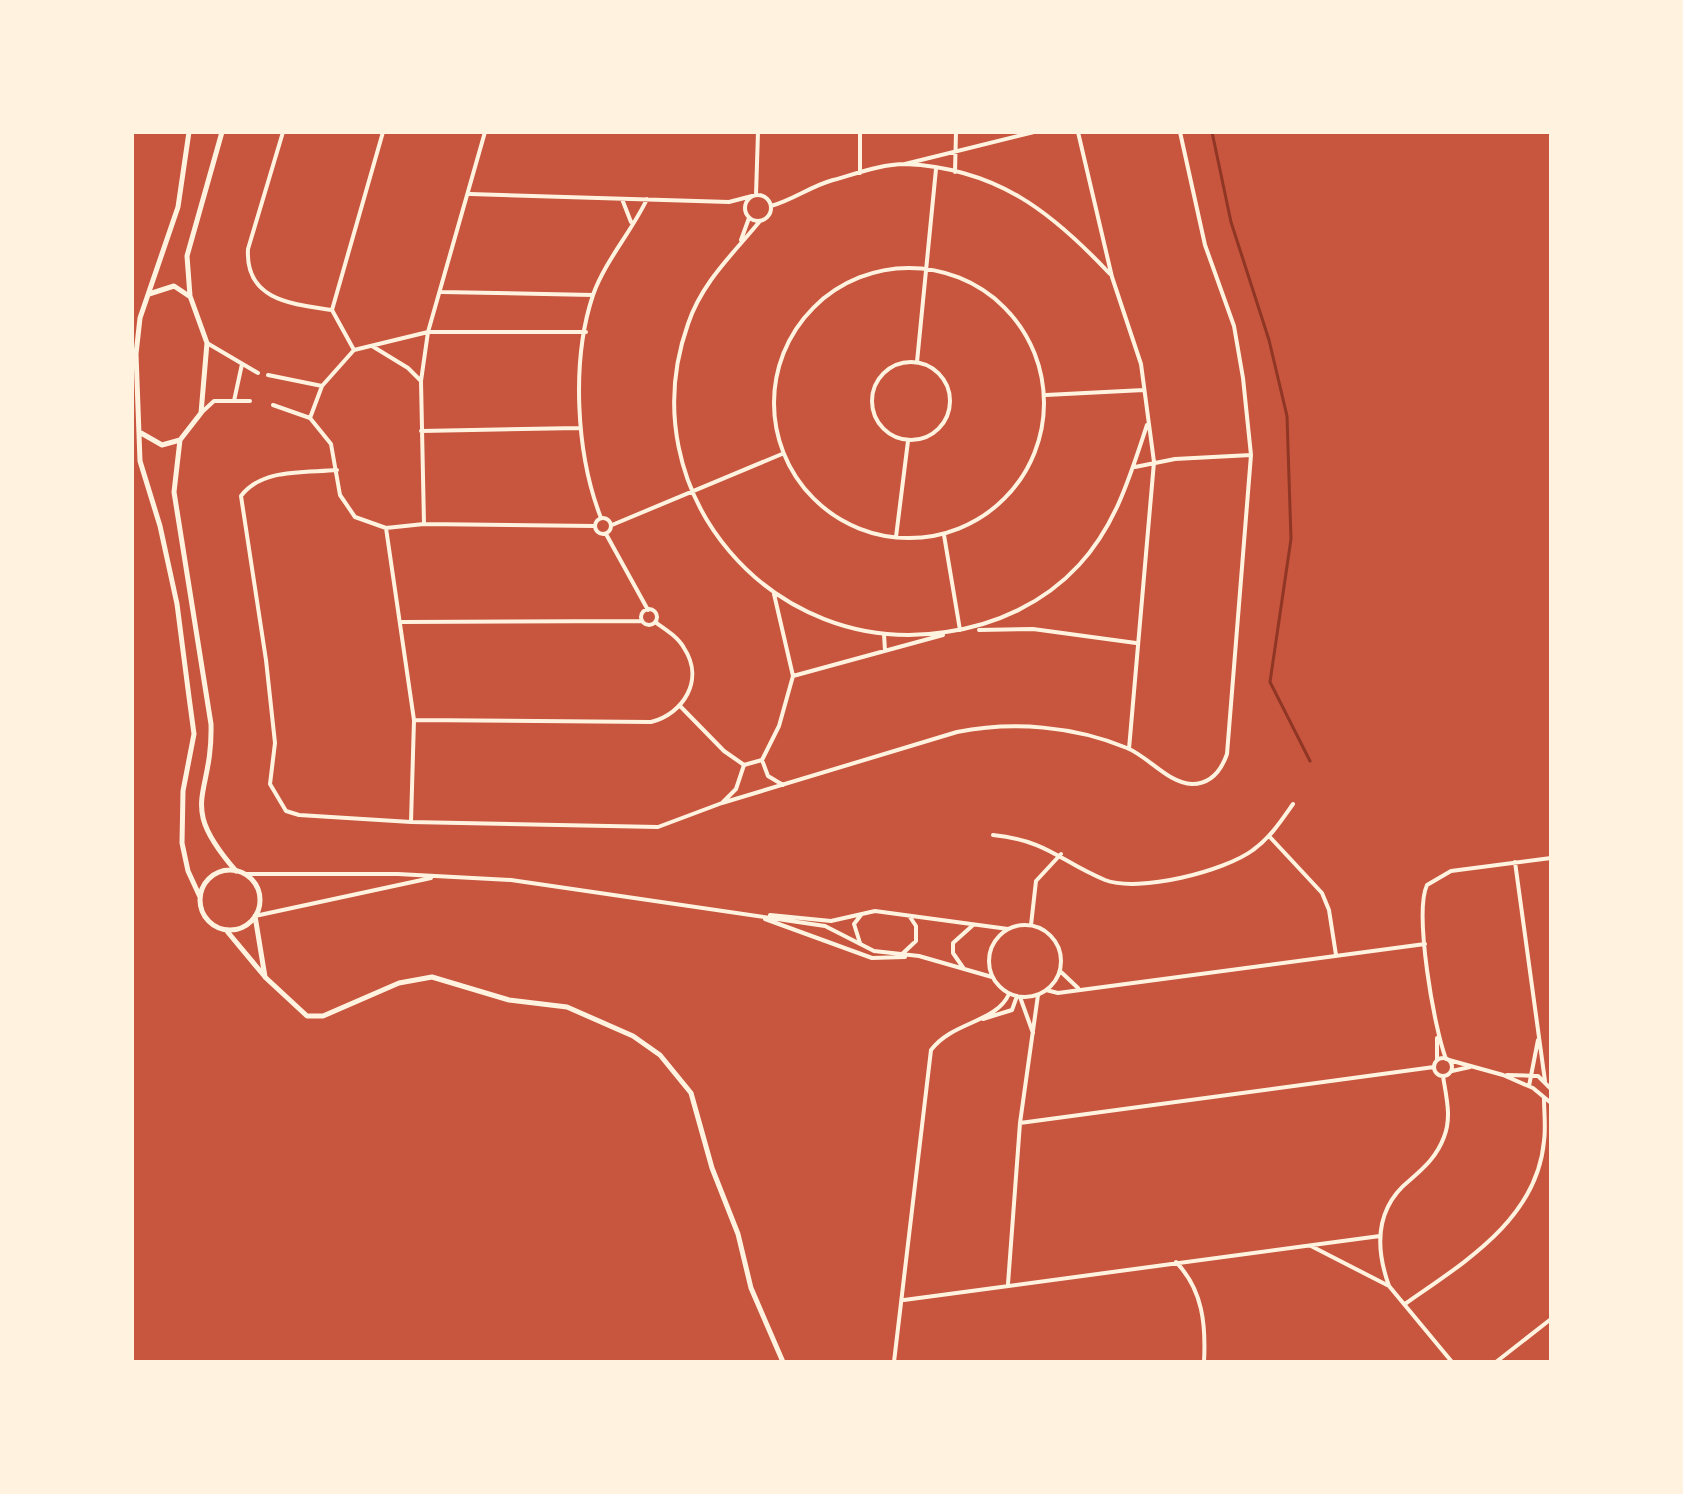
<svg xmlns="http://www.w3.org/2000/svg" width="1683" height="1494" viewBox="0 0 1683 1494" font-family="'Source Sans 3',sans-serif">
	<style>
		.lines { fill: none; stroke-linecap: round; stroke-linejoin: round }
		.stream { stroke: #8f3625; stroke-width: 3 }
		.minor { stroke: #fff3e0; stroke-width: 4 }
		.tertiary { stroke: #fff3e0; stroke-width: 5 }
	</style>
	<rect width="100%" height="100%" fill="#c8553d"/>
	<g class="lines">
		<path class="stream" d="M1212,132L1231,222L1269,340L1287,416L1291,539L1270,682L1310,761"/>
		<path class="minor" d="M283,132L248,249C245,300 291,304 332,310L354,350
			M1078,132L1112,277L1141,364L1154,462L1129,749
			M905,164L1034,132
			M955,172L956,132
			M860,173V132
			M470,194L729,202L752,196
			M756,195L758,132
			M745 208a13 13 0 1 1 26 0a13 13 0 1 1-26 0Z
			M622,199L631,222
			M771,206C793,200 811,186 833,180C855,174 882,164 905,164C996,168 1051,211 1110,274
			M760,221C733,254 702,282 688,324C628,493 773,659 946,632C996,625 1044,603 1079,565C1116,525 1130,476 1147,425
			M741,240L749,218
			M774 403a135 135 0 1 1 270 0a135 135 0 1 1-270 0Z
			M441,292L593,295
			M332,310L383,132
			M586,332H428L354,350L322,386L310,418L331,444L340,495L355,517L386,528L424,524L595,526
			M207,343L258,373
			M372,346L408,368L421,381
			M872 401a39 39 0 1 1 78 0a39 39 0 1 1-78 0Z
			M917,362L936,169
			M268,375L322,386
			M1046,395L1144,390
			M234,401L242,364
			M273,405L310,418
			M201,413L214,401H250
			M421,431L579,428
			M1135,467L1175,459L1251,455
			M337,470C305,473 262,468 241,496L266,660L275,743L270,784L286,811L299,815L411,822L658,827L722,803L957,732C1013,721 1074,726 1127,748C1149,757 1168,783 1192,784C1211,784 1221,771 1227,754L1251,455L1243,378L1234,326L1205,245L1180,132
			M595 526a8 8 0 1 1 16 0a8 8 0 1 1-16 0Z
			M601,518C576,454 571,361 593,295C605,261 632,231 647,199
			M424,524L421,381L428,332L485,132
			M612,525L782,454
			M386,528L414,720L411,822
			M606,534L648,610
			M944,535L960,630
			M896,537L908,441
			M641 617a8 8 0 1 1 16 0a8 8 0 1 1-16 0Z
			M402,622L642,621
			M979,630L1033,629L1136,643
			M884,634L885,651
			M793,676L943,635
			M681,707L724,751L744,765
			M414,720L651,722C683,714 705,680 684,648C678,637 665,629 655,622
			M762,760L768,776L783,785
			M723,802L736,789L744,765L762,760L779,726L793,676L774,594
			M993,835C1049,841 1059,861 1105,880C1139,893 1225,871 1253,850C1270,838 1281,821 1293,804
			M1269,836L1322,893L1329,910L1336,955
			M1515,862L1545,1081
			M245,874H398L511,880L825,926L874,951L919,956L992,977
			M770,915L831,921L875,911L1008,929
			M255,916L431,878
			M765,919L872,958L905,957
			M989 961a36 36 0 1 1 72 0a36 36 0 1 1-72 0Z
			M1031,925L1036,881L1061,854
			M860,943L854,924L861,915
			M901,955L916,941V926L910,917
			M964,969L953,953V943L972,926
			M1060,971L1078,988
			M1046,990L1058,993L1425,944
			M1020,997L1033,1033
			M983,1019L1012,1010L1017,996
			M1437,1038V1060
			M1434 1067a9 9 0 1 1 18 0a9 9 0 1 1-18 0Z
			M1446,1059C1434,1028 1414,913 1427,885L1451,871L1551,858
			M1449,1060L1503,1075L1533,1088L1551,1103
			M1452,1071L1470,1067
			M1507,1075L1538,1076L1551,1089
			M1529,1086L1538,1040
			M1020,1123L1434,1067
			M1311,1246L1389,1286L1452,1362
			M1176,1262C1203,1290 1206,1325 1204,1362
			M1008,1284L1020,1123L1038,995
			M1389,1286C1375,1247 1375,1208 1410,1180C1425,1167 1437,1156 1444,1137C1452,1117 1446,1096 1443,1076
			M904,1300L1380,1236
			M1405,1304C1463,1263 1537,1220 1544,1141C1546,1127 1544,1113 1544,1098
			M894,1362L931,1050C953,1021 996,1023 1009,994
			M1496,1362L1551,1319"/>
		<path class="tertiary" d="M189,132L178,207L140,318L136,354L140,461L160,526L177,604L189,697L194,734L183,791L182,843L188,871L200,897
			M222,132L187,256L190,296L207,343L201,413L180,440L174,492L211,724C213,799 176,802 236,871
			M149,294L174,286L189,296
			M141,433L162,445L180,440
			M200 900a30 30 0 1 1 60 0a30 30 0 1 1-60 0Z
			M255,916L265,977
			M226,930L266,978L307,1016H323L399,983L432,977L509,1000L567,1007L633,1036L660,1055L691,1093L712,1168L738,1234L751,1288L783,1362"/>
	</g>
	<rect width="1683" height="1494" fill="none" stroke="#fff3e0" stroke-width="268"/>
</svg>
